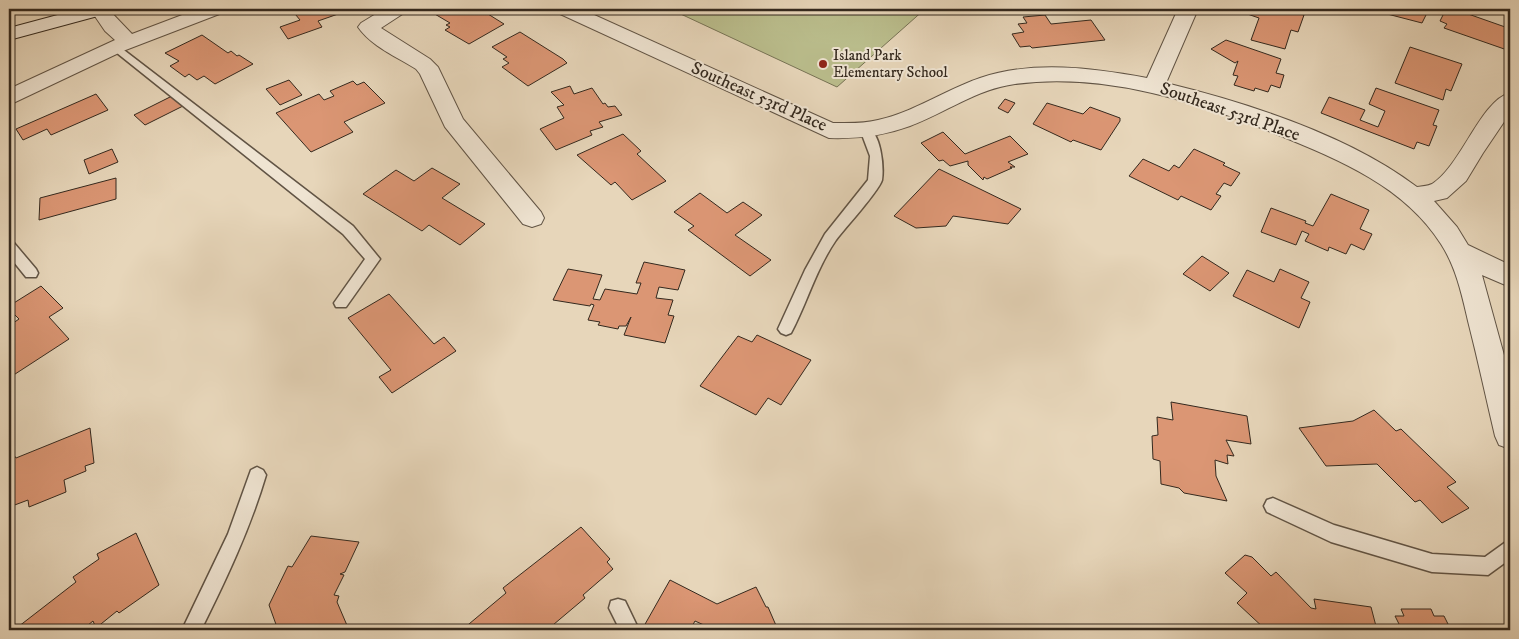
<svg xmlns="http://www.w3.org/2000/svg" width="1519" height="639" viewBox="0 0 1519 639" font-family="'IM FELL DW Pica',serif">
	<style>
		.green { fill: #babd8c; stroke: #777355 }
		.building { fill: #db9674; stroke: #34291e }
		.lines { fill: none; stroke-linecap: round; stroke-linejoin: round }
		.lane-casing { stroke: #615445; stroke-width: 3 }
		.street-casing { stroke: #615445; stroke-width: 2 }
		.secondary-casing { stroke: #34291e; stroke-width: 2 }
		.lane { fill: #efe4d2; fill-rule: evenodd }
		.street { fill: #efe4d2; fill-rule: evenodd }
		.secondary { fill: #efe4d2; fill-rule: evenodd }
		.poi-dot { fill: #8f2418; stroke: #efe4d2; stroke-width: 2 }
		.labels { text-anchor: middle; dominant-baseline: central; stroke-width: 4; stroke-linejoin: round; paint-order: stroke }
		.far-poi-label { font-size: 15px; fill: #34291e; stroke: #efe4d2; text-anchor: start }
		.street-label { font-size: 18px; fill: #34291e; stroke: #efe4d2 }
	</style>
	<rect width="100%" height="100%" fill="#e7d6ba"/>
	<filter id="stains"><feTurbulence type="fractalNoise" baseFrequency=".004" numOctaves="4"/><feColorMatrix values="0 0 0 0 .2 0 0 0 0 .09 0 0 0 0 .02 0 0 0 .5 -.17"/></filter>
	<radialGradient id="worn" r=".72"><stop offset=".6" stop-color="#630" stop-opacity="0"/><stop offset="1" stop-color="#630" stop-opacity=".3"/></radialGradient>
	<path class="green" d="M670,9H925L837,87Z"/>
	<path class="building" d="M291,9H338L341,13L318,21L322,27L288,39L280,27L300,20Z
		M431,9H480L504,24L469,44L445,30L450,27L446,25L450,23L428,10Z
		M1233,9H1281L1304,15L1298,32L1291,30L1285,49L1251,40L1259,18Z
		M1368,9H1429L1422,23Z
		M1446,9H1454L1508,28L1507,31L1510,32V51L1444,28L1447,24L1440,21Z
		M1045,15L1051,24L1091,20L1105,40L1032,48L1030,46L1020,47L1012,34L1024,32L1018,24L1027,23L1023,17Z
		M520,32L563,59L567,63L528,86L502,67L509,63L503,59L507,57L492,47Z
		M202,35L228,53L231,51L237,56L239,55L253,64L215,84L204,76L197,80L189,74L185,77L170,66L179,61L165,53Z
		M1226,40L1281,59L1276,73L1284,75L1280,88L1271,85L1268,92L1255,88L1254,91L1234,85L1238,76L1233,75L1238,61L1235,63L1211,49Z
		M1410,47L1462,64L1451,91L1446,89L1443,100L1395,83Z
		M289,80L302,95L280,105L266,89Z
		M353,81L357,85L364,82L385,103L344,122L353,132L311,152L276,113L319,94L324,100L334,96L330,91Z
		M570,86L574,94L592,88L603,104L605,103L608,107L615,106L622,115L599,122L603,127L590,131L592,135L556,150L540,129L564,118L557,107L564,105L551,92Z
		M1376,88L1439,110L1433,125L1437,126L1429,146L1417,142L1414,149L1321,113L1329,97L1365,110L1360,120L1378,127L1385,111L1369,104Z
		M96,94L108,110L51,135L47,129L23,140L16,129Z
		M172,96L183,106L145,125L134,115Z
		M1005,99L1015,103L1008,113L998,108Z
		M1047,103L1083,114L1090,107L1120,118V121L1101,150L1073,140L1071,142L1033,124Z
		M943,132L965,154L1010,136L1028,154L1008,162L1015,167H1010L1012,168L987,179L984,177L983,180L968,165V161L950,166L943,160L939,161L921,143Z
		M623,134L641,151L637,154L666,181L632,200L615,182L611,185L577,155Z
		M112,149L118,162L89,174L84,160Z
		M1194,149L1225,163L1223,165L1240,173L1231,186L1224,183L1216,194L1221,196L1211,210L1181,196L1178,200L1129,176L1143,159L1169,171L1174,165L1179,168Z
		M432,168L460,184L442,198L485,224L460,245L429,225L422,231L363,194L396,170L414,181Z
		M939,169L1021,209L1008,224L953,216L946,226L916,228L894,216Z
		M116,178V199L39,220L40,198Z
		M700,193L727,213L743,202L762,215L735,235L771,260L750,276L688,230L694,226L674,212Z
		M1331,194L1369,210L1360,229L1372,234L1364,250L1351,244L1346,254L1329,247L1328,251L1305,241L1309,234L1302,231L1296,245L1261,232L1271,208L1306,221L1305,223L1313,226Z
		M1202,256L1229,273L1210,291L1183,274Z
		M644,262L685,270L678,290L659,287L656,298L673,300L668,315L674,316L665,343L624,335L631,317L626,326H619L618,329L598,325L600,322L588,320L594,305L591,304L590,306L553,300L568,269L602,275L593,299L600,300L605,289L637,294L641,283H636Z
		M1280,269L1309,282L1301,298L1310,302L1299,328L1233,296L1247,270L1274,282Z
		M41,286L63,308L49,317L69,339L9,378V326L19,319L9,309V306Z
		M389,294L434,344L444,337L456,351L392,393L379,377L391,370L348,318Z
		M757,335L811,360L781,405L768,398L756,415L700,386L738,336L752,342Z
		M1171,402L1247,416L1251,444L1226,440L1234,456L1227,455L1228,464L1215,460L1216,476L1227,501L1184,493L1179,488L1161,484L1160,461L1153,459L1152,436L1158,435L1157,417L1173,420Z
		M1374,410L1396,431L1401,429L1456,482L1447,487L1469,508L1442,523L1420,500L1415,502L1377,464L1326,466L1299,428L1353,421Z
		M90,428L94,463L85,466L86,471L64,480L66,492L29,507L28,500L12,506L11,496L9,497V448L16,458Z
		M581,527L610,559L607,562L613,569L583,595L585,598L547,630H464L463,629L506,593L503,588Z
		M136,533L159,585L119,613L117,611L96,628L93,621L82,630H14L76,582L73,577L99,559L97,554Z
		M311,536L359,542L345,572L340,574L344,575L334,595L339,596L337,602L349,630H278L269,605L288,566L292,567Z
		M1245,555L1252,557L1271,576L1276,572L1311,608L1316,609L1314,599L1371,607L1377,630H1266L1237,603L1247,593L1225,573Z
		M670,580L717,604L756,587L766,607H768L778,630H722L724,626L715,630L695,621L690,630H653L644,626Z
		M1401,609H1431L1434,616H1444L1451,630H1402L1395,616H1404Z"/>
	<g class="lines">
		<defs>
			<path id="lane" d="M116,44L353,226L380,259L346,307H336L334,303L365,259L343,234L112,49L110,47Z
				M867,128C881,132 884,167 882,180C879,191 845,228 836,240C816,269 807,303 791,333L786,335L781,333L778,329L805,270L825,234L868,180L870,156L861,132Z
				M9,242L14,243L36,269L38,273L36,277H26L9,256Z
				M257,467L263,470L266,475C250,529 226,580 201,630H182L228,534L251,470Z
				M1273,498L1334,525L1432,554L1485,557L1510,539V559L1488,575L1432,572L1331,542L1267,512L1264,506L1267,500Z
				M618,599L625,601L639,630H620L609,608L611,601Z"/>
			<path id="street" d="M90,9H108L132,34L198,9H225L222,13L123,51L9,105V89L115,40L105,31Z
				M384,9H407L404,13L381,28L430,59L438,67L463,119L541,212L544,218L541,224L532,227L523,224L445,127L420,74L416,69C397,57 371,46 358,27L361,23Z
				M555,9H581L833,123C848,123 863,124 878,120C914,112 945,90 980,78C1033,60 1093,68 1147,78L1178,9H1198L1166,83C1248,103 1350,136 1417,187C1422,186 1428,186 1432,184C1461,166 1481,100 1510,93V113L1483,153L1466,181L1447,198L1434,201L1457,227L1468,245L1510,265V287L1482,275L1510,377V449L1499,445L1495,436C1486,398 1478,360 1468,321C1462,295 1456,267 1441,244C1405,187 1340,160 1281,136C1198,102 1106,72 1015,84C977,89 945,113 910,126C883,136 858,139 829,138L558,13Z"/>
			<path id="secondary" d="M80,9H112L109,13L9,40V28Z"/>
		</defs>
		<use href="#lane" class="lane-casing"/>
		<use href="#street" class="street-casing"/>
		<use href="#secondary" class="secondary-casing"/>
		<use href="#lane" class="lane"/>
		<use href="#street" class="street"/>
		<use href="#secondary" class="secondary"/>
	</g>
	<circle class="poi-dot" cx="823" cy="64" r="5"/>
	<g class="labels">
		<g class="far-poi-label">
			<text x="833" y="55">Island Park<tspan x="833" dy="17">Elementary School</tspan></text>
		</g>
		<g class="street-label">
			<text transform="translate(759 97) rotate(24)">Southeast 53rd Place</text>
			<text transform="translate(1230 112) rotate(19)">Southeast 53rd Place</text>
		</g>
	</g>
	<rect width="1519" height="639" fill="none" stroke="#e7d6ba" stroke-width="30"/>
	<rect x="10" y="10" width="1499" height="619" fill="none" stroke="#34291e" stroke-width="2.5"/>
	<rect x="15" y="15" width="1489" height="609" fill="none" stroke="#34291e"/>
	<rect width="100%" height="100%" filter="url(#stains)"/>
	<rect width="100%" height="100%" fill="url(#worn)"/>
</svg>
